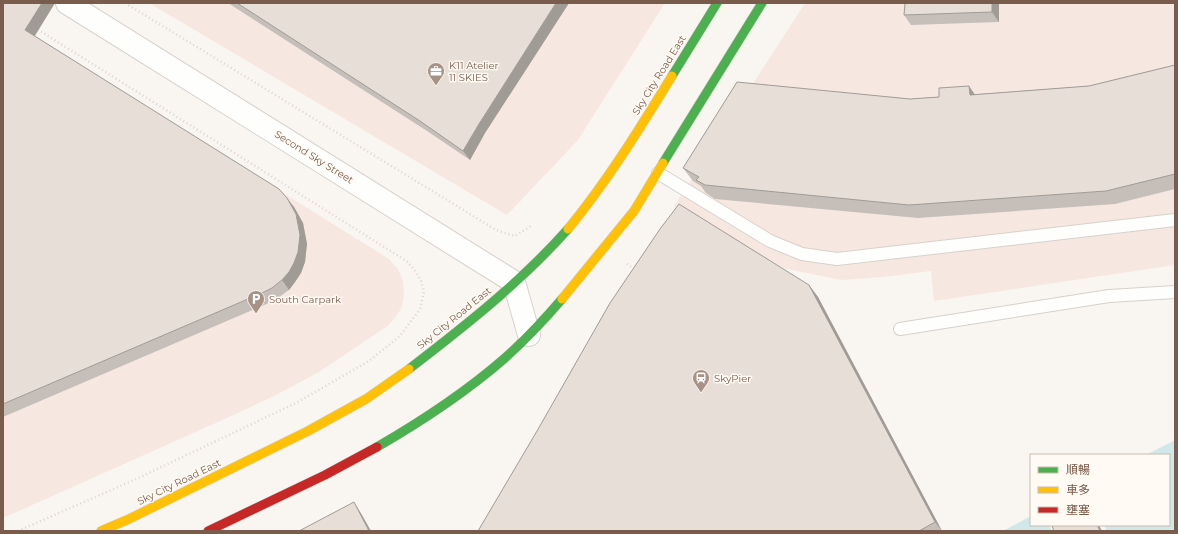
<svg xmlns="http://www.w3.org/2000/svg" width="1178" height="534" viewBox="0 0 1178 534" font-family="Montserrat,'Noto Sans TC',sans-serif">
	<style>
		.commercial { fill: #f6e8e1 }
		.water { fill: #d0e8ea }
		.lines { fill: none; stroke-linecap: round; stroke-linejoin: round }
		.lane-casing { stroke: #d7d1cb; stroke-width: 14 }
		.street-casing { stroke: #d7d1cb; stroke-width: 24 }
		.fast-casing { stroke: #d9d2cb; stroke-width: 10 }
		.slow-casing { stroke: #d9d2cb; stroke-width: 10 }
		.jam-casing { stroke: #d9d2cb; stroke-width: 10 }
		.path { stroke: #dcd5d0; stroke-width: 2.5; stroke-dasharray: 1 3; stroke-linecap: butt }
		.lane { stroke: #fefefd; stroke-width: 12 }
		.street { stroke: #fefefd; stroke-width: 22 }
		.fast { stroke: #4caf50; stroke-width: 9 }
		.slow { stroke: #ffc107; stroke-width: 9 }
		.jam { stroke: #c62828; stroke-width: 9 }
		.wall { fill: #c6bfb9 }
		.shaded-wall { fill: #a19b96 }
		.building { fill: #e6ded7; stroke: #a19b96 }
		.labels { text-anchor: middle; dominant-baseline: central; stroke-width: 3; stroke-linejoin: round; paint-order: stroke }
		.poi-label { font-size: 10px; fill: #7a5c4d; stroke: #fffaf3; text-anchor: start }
		.street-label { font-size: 10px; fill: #7a5c4d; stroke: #fffaf3 }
	</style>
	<rect width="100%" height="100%" fill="#f9f5f0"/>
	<path class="commercial" d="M149,3H665L578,140L507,215Z
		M805,3H1175V265L934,301L931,271L883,277L841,280L783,268L674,206Z
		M3,18L389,259L398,269L403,281L404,294L402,307L395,318L386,327L319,372L274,396L227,418L3,518Z"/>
	<path class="water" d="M1175,440V531H1107L1104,525H1169V455H1146Z
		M1031,516V525H1049L1052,531H1003Z"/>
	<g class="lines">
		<defs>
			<path id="lane" d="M658,173L770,241L802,254L837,259L1175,220
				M900,329L1109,296L1175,292"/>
			<path id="street" d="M67,3L514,282L529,335"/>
			<path id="fast" d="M672,76L717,3
				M663,163L762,3
				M409,369C465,326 521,282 568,229
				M377,447C422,421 466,392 505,358C525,340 544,320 562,299"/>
			<path id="slow" d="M568,229C607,182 640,128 672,76
				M562,299L634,211L663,163
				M101,531L129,519L308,431L366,399L409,369"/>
			<path id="jam" d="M208,531L325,475L377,447"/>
		</defs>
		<use href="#lane" class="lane-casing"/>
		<use href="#street" class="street-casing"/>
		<use href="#fast" class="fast-casing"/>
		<use href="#slow" class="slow-casing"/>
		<use href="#jam" class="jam-casing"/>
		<path class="path" d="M125,3L496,230L515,236L531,226
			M627,264L636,270
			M18,531L134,480L296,403L369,361L400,336L420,309L424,292L421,281L415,271L408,262L37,29"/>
		<use href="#lane" class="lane"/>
		<use href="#street" class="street"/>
		<use href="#fast" class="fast"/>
		<use href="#slow" class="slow"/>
		<use href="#jam" class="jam"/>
	</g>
	<path class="wall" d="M3,3H55L35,36L294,207L303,223L307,244L305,262L301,273L295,282L289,290L279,297L269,303L3,417Z
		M228,3H569L485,133L470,160L427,131Z
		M905,3H999V22L911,25L904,15Z
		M1175,65V189L1115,204L918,218L715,199L706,193L701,186L693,181L683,168L910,99L1089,86Z
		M809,285L818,297L942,531H478Z"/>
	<path class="shaded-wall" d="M42,3H55L32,40L25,30Z
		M556,3H569L485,133L470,160L463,151L479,124Z
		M992,3H999V22L992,12Z
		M969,86L978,99L970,95Z
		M287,198L294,207L303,223L307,244L305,262L301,273L295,282L289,290L282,280Z
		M809,285L818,297L942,531L935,522Z
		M354,502L362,515L371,531H369Z
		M1097,525H1099L1102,531H1100Z"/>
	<path class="building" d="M3,3H42L25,30L279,189L287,198L296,214L300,235L298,252L294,263L289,272L282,280L272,288L262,293L3,404Z
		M237,3H556L479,124L463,151L420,121Z
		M905,3H992V12L904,15Z
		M1175,65V174L1106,191L909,205L705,185L696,180L699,177L683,168L737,82L910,99L939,97V88L969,86L970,95L1089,86Z
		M679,204L809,285L935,522L919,531H478L537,431L610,303L660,229Z
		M354,502L369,531H299Z
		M1054,525H1097L1100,531H1054L1052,526Z"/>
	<defs>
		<symbol id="office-pin" viewBox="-11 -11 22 30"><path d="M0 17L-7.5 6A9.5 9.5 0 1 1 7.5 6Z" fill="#a69286" stroke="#fffaf3"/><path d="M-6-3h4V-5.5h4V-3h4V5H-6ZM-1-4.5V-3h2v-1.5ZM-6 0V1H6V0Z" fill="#fff"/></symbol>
		<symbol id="parking-pin" viewBox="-11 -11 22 30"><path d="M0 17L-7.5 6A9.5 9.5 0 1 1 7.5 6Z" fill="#a69286" stroke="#fffaf3"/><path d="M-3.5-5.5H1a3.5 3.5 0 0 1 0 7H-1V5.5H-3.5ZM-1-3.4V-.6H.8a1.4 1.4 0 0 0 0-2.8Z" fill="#fff"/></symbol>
		<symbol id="station-pin" viewBox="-11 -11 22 30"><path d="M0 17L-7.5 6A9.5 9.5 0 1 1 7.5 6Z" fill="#a69286" stroke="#fffaf3"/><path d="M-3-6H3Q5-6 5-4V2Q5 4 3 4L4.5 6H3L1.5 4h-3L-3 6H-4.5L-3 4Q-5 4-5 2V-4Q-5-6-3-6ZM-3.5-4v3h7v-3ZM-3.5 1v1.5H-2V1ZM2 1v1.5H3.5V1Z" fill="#fff"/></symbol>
	</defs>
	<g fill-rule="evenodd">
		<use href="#office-pin" x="426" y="61" width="20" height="27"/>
		<use href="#parking-pin" x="246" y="289" width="20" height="27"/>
		<use href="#station-pin" x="691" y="368" width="20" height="27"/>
	</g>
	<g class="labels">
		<g class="poi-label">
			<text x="449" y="65">K11 Atelier<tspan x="449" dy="12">11 SKIES</tspan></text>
			<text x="269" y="299">South Carpark</text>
			<text x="714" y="378">SkyPier</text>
		</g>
		<g class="street-label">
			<text transform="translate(659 75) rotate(-58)">Sky City Road East</text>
			<text transform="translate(314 157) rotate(32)">Second Sky Street</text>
			<text transform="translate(454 318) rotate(-39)">Sky City Road East</text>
			<text transform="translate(179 482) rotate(-26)">Sky City Road East</text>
		</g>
	</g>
	<rect width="1178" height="534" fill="none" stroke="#7a5c4d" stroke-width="8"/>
	<rect x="1030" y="454" width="140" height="72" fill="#fffaf3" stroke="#cabbb1"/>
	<rect x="1038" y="467" width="20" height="6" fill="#4caf50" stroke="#cabbb1"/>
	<text x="1066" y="474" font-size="12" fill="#7a5c4d">順暢</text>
	<rect x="1038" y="487" width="20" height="6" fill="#ffc107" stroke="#cabbb1"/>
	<text x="1066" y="494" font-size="12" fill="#7a5c4d">車多</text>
	<rect x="1038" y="507" width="20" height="6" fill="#c62828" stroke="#cabbb1"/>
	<text x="1066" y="514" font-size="12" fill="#7a5c4d">壅塞</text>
</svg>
